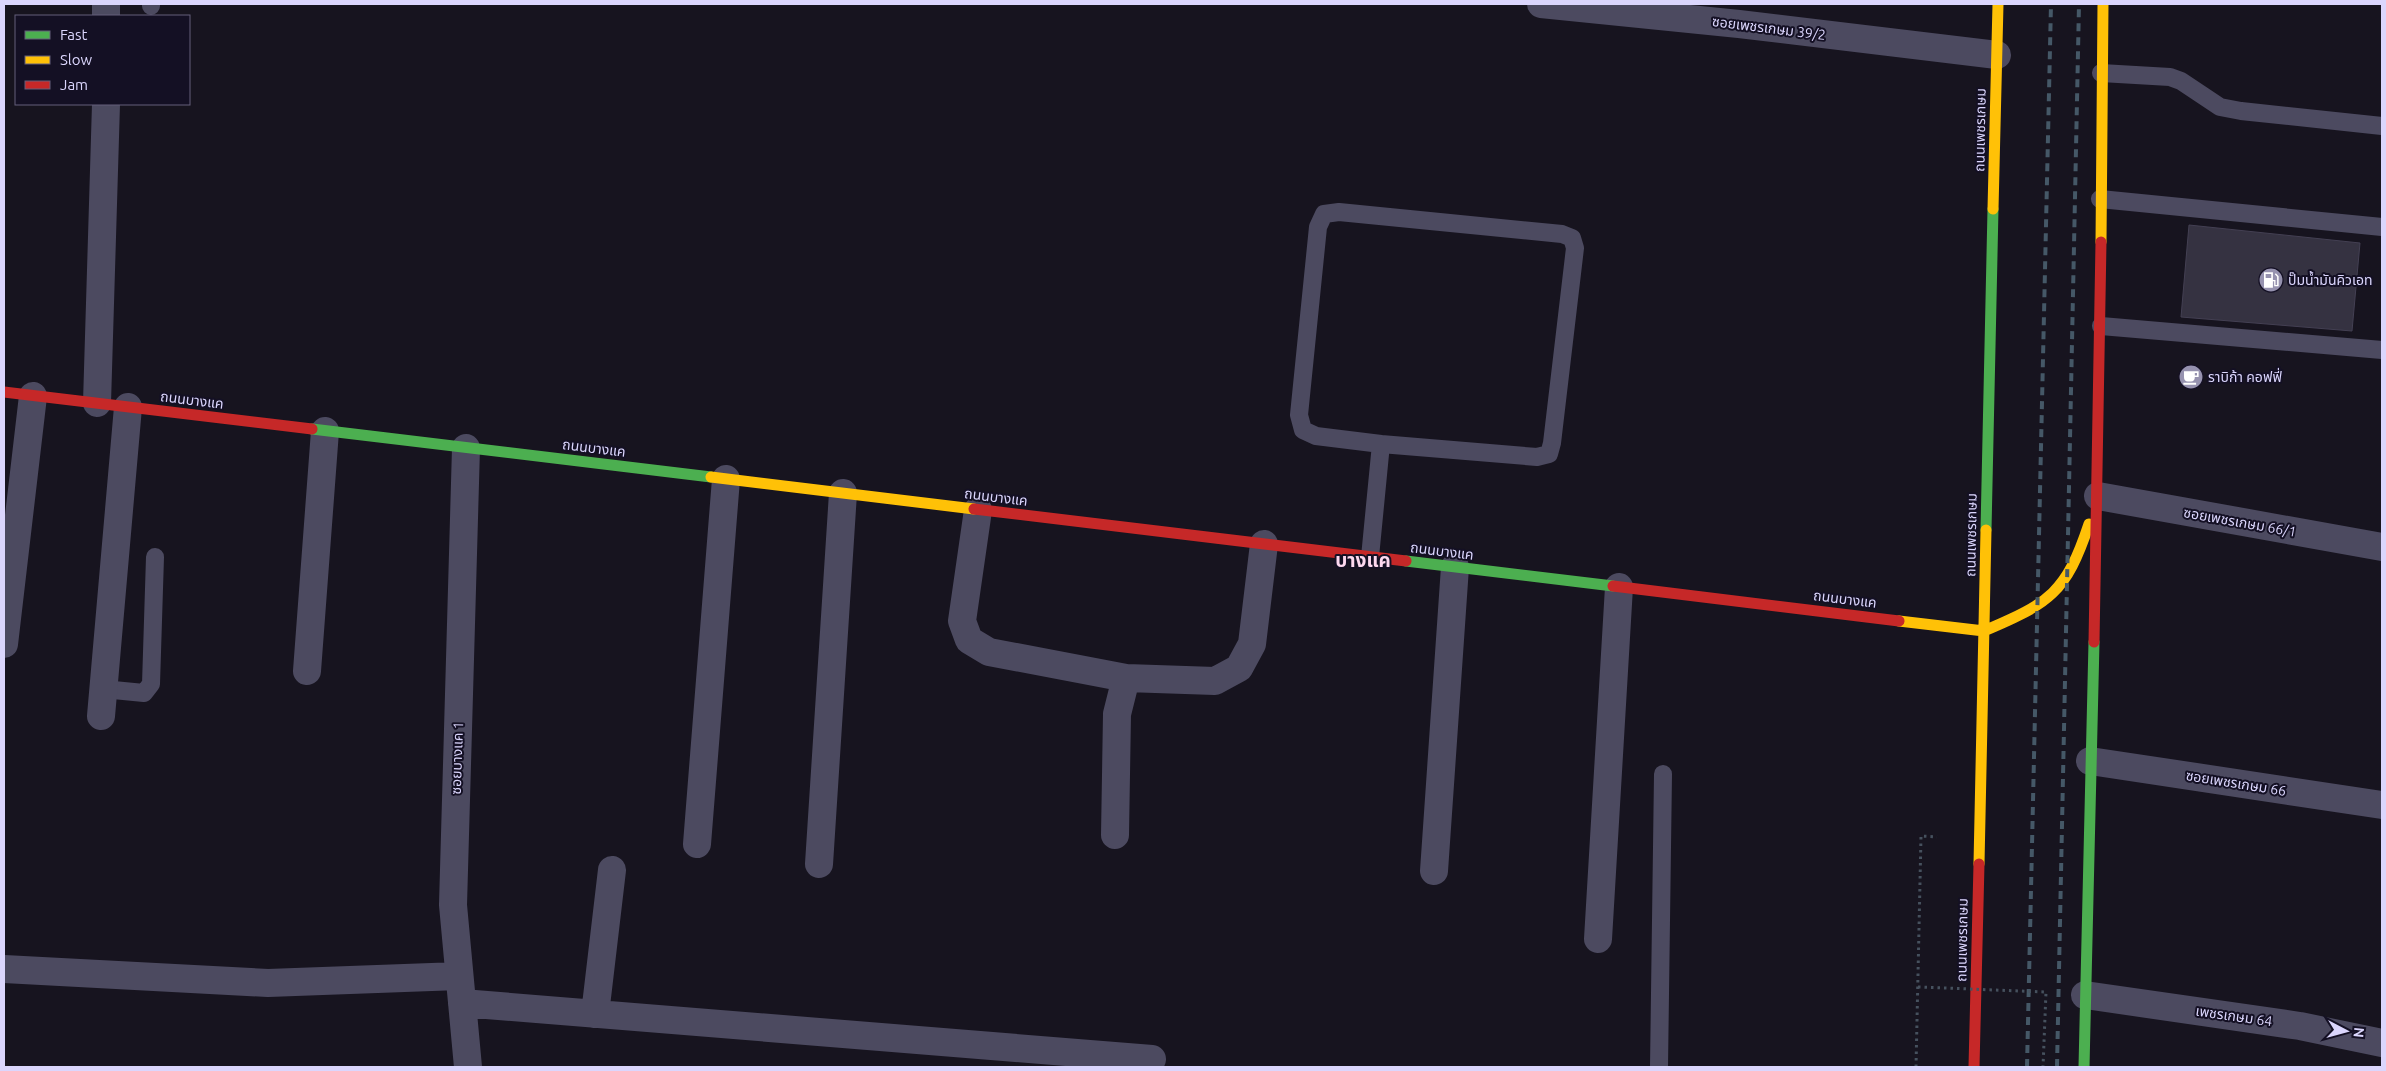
<svg xmlns="http://www.w3.org/2000/svg" width="2386" height="1071" viewBox="0 0 2386 1071" font-family="Ubuntu,'Noto Sans Thai',sans-serif">
	<style>
		.building { fill: #353241; stroke: #444053 }
		.lines { fill: none; stroke-linecap: round; stroke-linejoin: round }
		.path { stroke: #46515e; stroke-width: 3; stroke-dasharray: 2.5 4; stroke-linecap: butt }
		.lane { stroke: #4c4a60; stroke-width: 18 }
		.street { stroke: #4c4a60; stroke-width: 28 }
		.fast { stroke: #4caf50; stroke-width: 11 }
		.slow { stroke: #ffc107; stroke-width: 11 }
		.jam { stroke: #c62828; stroke-width: 11 }
		.rail { stroke: #455867; stroke-width: 4; stroke-dasharray: 8 6; stroke-linecap: butt }
		.path-bridge { stroke: #46515e; stroke-width: 3; stroke-dasharray: 2.5 4; stroke-linecap: butt }
		.labels { text-anchor: middle; dominant-baseline: central; stroke-width: 4; stroke-linejoin: round; paint-order: stroke }
		.street-label { font-size: 14px; fill: #dbd6fd; stroke: #141024 }
		.poi-label { font-size: 14px; fill: #dbd6fd; stroke: #141024; text-anchor: start }
		.district-label { font-size: 19px; font-weight: bold; fill: #fdd8ef; stroke: #141024 }
	</style>
	<rect width="100%" height="100%" fill="#17141f"/>
	<path class="building" d="M2189,225L2360,243L2352,331L2181,317Z"/>
	<g class="lines">
		<path class="path" d="M1916,1067L1921,836L1937,837"/>
		<path class="lane" d="M151,4V6
			M2101,73L2170,77L2181,81L2220,107L2241,111L2382,126
			M2100,199L2382,227
			M2101,326L2382,350
			M1370,557L1381,444L1537,457L1549,454L1552,443L1575,248L1572,238L1562,234L1339,212L1324,214L1318,227L1299,415L1303,430L1316,436L1381,444
			M103,689L144,693L151,684L155,557
			M1659,1067L1663,774"/>
		<path class="street" d="M1541,4L1739,24L1997,55
			M106,16V4
			M97,403L106,104
			M466,448L453,905L468,1067
			M2098,496L2382,547
			M978,510L962,621L969,640L989,652L1126,678L1215,681L1239,668L1252,644L1264,544
			M4,644L33,396
			M307,671L325,431
			M101,716L128,407
			M2090,761L2382,805
			M1115,835L1117,714L1126,678
			M697,844L726,479
			M819,864L843,493
			M1434,871L1455,567
			M1598,939L1619,587
			M4,969L268,983L459,976
			M2085,995L2300,1026L2382,1043
			M462,1003L1152,1059
			M595,1014L612,870"/>
		<path class="fast" d="M312,429L711,477
			M1986,530L1993,209
			M1406,561L1613,586
			M2084,1067L2094,642"/>
		<path class="slow" d="M1993,209L1998,4
			M2101,242L2103,4
			M711,477L974,509
			M1899,621L1984,631
			M1984,631C2050,603 2066,593 2089,524
			M1979,864L1986,530"/>
		<path class="jam" d="M4,392L312,429
			M974,509L1406,561
			M1613,586L1899,621
			M2094,642L2101,242
			M1974,1067L1979,864"/>
		<path class="rail" d="M2027,1067L2051,4
			M2057,1067L2079,4"/>
		<path class="path-bridge" d="M1918,987L2046,992L2043,1067"/>
	</g>
	<defs>
		<symbol id="fuel-disc" viewBox="-11 -11 22 22"><circle r="9.5" fill="#9692af" stroke="#141024"/><path d="M-5.5-6h7V0h2V4h1.3V-2.5L3-4.5l.8-.8L6-3V5H2.5V1h-1V6h-7ZM-4.2-4.7v3.2H.2V-4.7Z" fill="#fff"/></symbol>
		<symbol id="cafe-disc" viewBox="-11 -11 22 22"><circle r="9.5" fill="#9692af" stroke="#141024"/><path d="M-5.5-4.5H6V0H3Q3 3.5 0 3.5H-2.5Q-5.5 3.5-5.5 0ZM3-3.2v2h1.7v-2ZM-6 4.5H4V6H-6Z" fill="#fff"/></symbol>
	</defs>
	<g fill-rule="evenodd">
		<use href="#fuel-disc" x="2257" y="266" width="28" height="28"/>
		<use href="#cafe-disc" x="2177" y="363" width="28" height="28"/>
	</g>
	<g class="labels">
		<g class="street-label">
			<text transform="translate(1769 28) rotate(7)">ซอยเพชรเกษม 39/2</text>
			<text transform="translate(1980 130) rotate(-89)">ถนนเพชรเกษม</text>
			<text transform="translate(192 400) rotate(7)">ถนนบางแค</text>
			<text transform="translate(594 448) rotate(7)">ถนนบางแค</text>
			<text transform="translate(996 497) rotate(7)">ถนนบางแค</text>
			<text transform="translate(2240 522) rotate(10)">ซอยเพชรเกษม 66/1</text>
			<text transform="translate(1971 535) rotate(-89)">ถนนเพชรเกษม</text>
			<text transform="translate(1442 551) rotate(7)">ถนนบางแค</text>
			<text transform="translate(1845 599) rotate(7)">ถนนบางแค</text>
			<text transform="translate(457 758) rotate(-88)">ซอยบางแค 1</text>
			<text transform="translate(2236 783) rotate(9)">ซอยเพชรเกษม 66</text>
			<text transform="translate(1962 940) rotate(-89)">ถนนเพชรเกษม</text>
			<text transform="translate(2234 1016) rotate(8)">เพชรเกษม 64</text>
		</g>
		<g class="poi-label">
			<text x="2288" y="280">ปั๊มน้ำมันคิวเอท</text>
			<text x="2208" y="377">ราบิก้า คอฟฟี่</text>
		</g>
		<g class="district-label">
			<text x="1363" y="560">บางแค</text>
		</g>
	</g>
	<rect width="2386" height="1071" fill="none" stroke="#dbd6fd" stroke-width="10"/>
	<rect x="15" y="15" width="175" height="90" fill="#141024" stroke="#645f7b"/>
	<rect x="25" y="31" width="25" height="8" fill="#4caf50" stroke="#645f7b"/>
	<text x="60" y="40" font-size="15" fill="#dbd6fd">Fast</text>
	<rect x="25" y="56" width="25" height="8" fill="#ffc107" stroke="#645f7b"/>
	<text x="60" y="65" font-size="15" fill="#dbd6fd">Slow</text>
	<rect x="25" y="81" width="25" height="8" fill="#c62828" stroke="#645f7b"/>
	<text x="60" y="90" font-size="15" fill="#dbd6fd">Jam</text>
	<g transform="translate(2346 1031) rotate(96)" stroke="#141024" stroke-width="4" paint-order="stroke">
	<path d="M0-4L9 19L0 12L-9 19Z" fill="#dbd6fd"/>
	<text y="-8" font-size="14" font-weight="bold" text-anchor="middle" fill="#dbd6fd">N</text>
	</g>
</svg>
